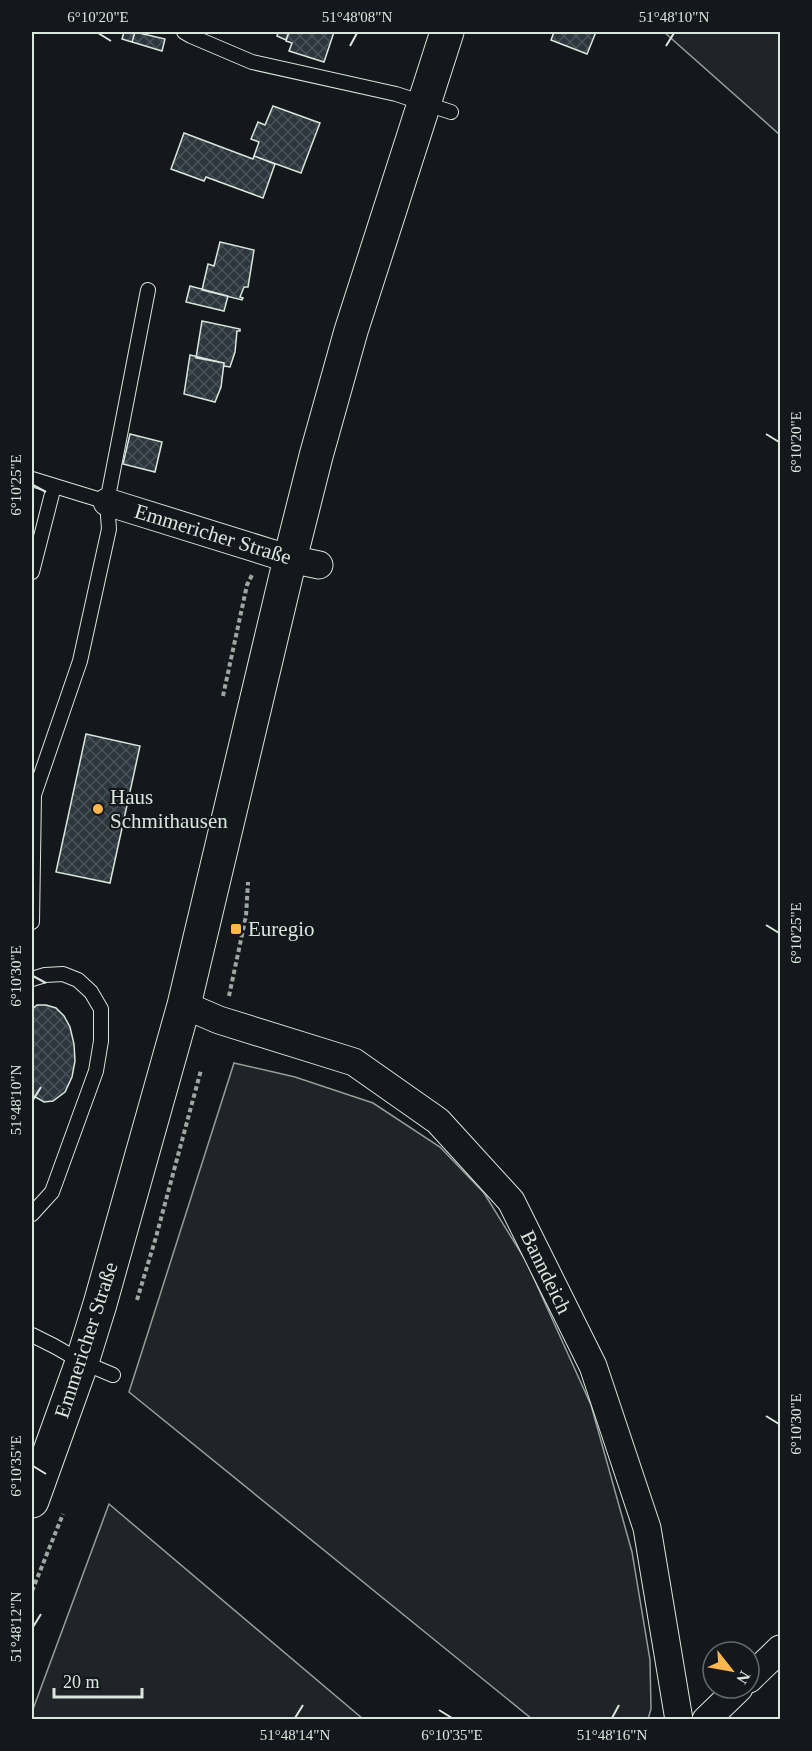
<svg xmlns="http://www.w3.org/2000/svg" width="812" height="1751" viewBox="0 0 812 1751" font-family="Georgia,serif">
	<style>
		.green { fill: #202428; stroke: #939e99; stroke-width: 1.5 }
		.building { fill: url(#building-cross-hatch); stroke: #d8e6dc; stroke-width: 1.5 }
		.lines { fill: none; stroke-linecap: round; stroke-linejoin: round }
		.service-casing { stroke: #d8e6dc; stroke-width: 16 }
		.minor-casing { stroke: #d8e6dc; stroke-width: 29 }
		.primary-casing { stroke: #d8e6dc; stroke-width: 35 }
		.path { stroke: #9da8a2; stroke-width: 4; stroke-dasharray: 4.5 3; stroke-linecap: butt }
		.service { stroke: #14181c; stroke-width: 14 }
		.minor { stroke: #14181c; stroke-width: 27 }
		.primary { stroke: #14181c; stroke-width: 33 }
		.ticks { fill: none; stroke: #d8e6dc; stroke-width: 2 }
		.poi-dot { fill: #ffb74d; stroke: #14181c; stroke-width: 2 }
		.labels { text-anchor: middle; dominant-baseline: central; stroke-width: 4.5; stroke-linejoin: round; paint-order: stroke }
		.street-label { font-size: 21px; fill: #d8e6dc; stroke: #14181c }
		.poi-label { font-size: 21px; fill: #d8e6dc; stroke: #14181c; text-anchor: start }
		.neatline { fill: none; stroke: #d8e6dc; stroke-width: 2 }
		.ticks-label { font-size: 15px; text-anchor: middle; fill: #d8e6dc }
	</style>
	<defs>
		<pattern id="building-cross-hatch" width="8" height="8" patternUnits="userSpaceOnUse" patternTransform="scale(1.5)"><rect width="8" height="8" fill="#2c363c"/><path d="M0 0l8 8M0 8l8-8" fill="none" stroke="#4a5358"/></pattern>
	</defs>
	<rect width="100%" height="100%" fill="#14181c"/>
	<path class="green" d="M664,32H780V135Z
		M234,1063L295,1077L373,1103L440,1147L484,1193L526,1261L591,1405L632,1552L650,1660L651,1709L648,1719H532L129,1392Z
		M109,1504L363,1719H32V1712Z"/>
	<path class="building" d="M124,32H135L132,42L122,39Z
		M135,32L165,39L162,51L132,42Z
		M278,32H289L286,40L277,36Z
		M289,32H334L324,62L289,51L292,43L286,41Z
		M554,32H596L587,54L551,40Z
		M273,106L320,123L301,173L254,156L259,142L251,139L258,122L265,125Z
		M184,133L253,159L254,156L275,164L263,198L206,177L204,181L171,169Z
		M220,242L254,250L248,287H244L240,297L243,298L242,300L202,290L208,264L214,266Z
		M190,286L228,296L224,311L186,302Z
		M202,321L240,329V331H237L235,352L230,367L224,366V363L196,358Z
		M190,355L224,363L221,387L215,402L184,394Z
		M130,434L162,442L155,472L123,464Z
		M86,734L140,746L110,883L56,872Z
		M37,1005H46L56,1008L64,1016L70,1027L74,1044L75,1061L72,1077L65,1092L53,1101L44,1102L32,1095V1009Z"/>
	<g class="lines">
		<defs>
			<path id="service" d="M184,32L191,36L252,62L396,94L451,112
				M32,479L107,502
				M32,572L54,486
				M32,922L34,795L80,661L109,529L107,502L148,290
				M32,979L45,975L63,974L78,980L91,992L101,1009V1041L96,1071L52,1192L32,1214
				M32,1335L54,1346L82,1362L113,1375"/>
			<path id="minor" d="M107,502L290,559L319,565
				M184,1005L219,1020L354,1062L438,1121L511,1201L593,1366L647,1528L679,1720
				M749,1679L780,1649
				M706,1720L739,1688"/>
			<path id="primary" d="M32,1501L82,1362L100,1304L184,1005L290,559L316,456L351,331L447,32"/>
		</defs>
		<use href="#service" class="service-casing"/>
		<use href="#minor" class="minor-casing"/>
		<use href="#primary" class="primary-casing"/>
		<path class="path" d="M223,696L247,585L252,575
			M229,996L246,916L248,882
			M137,1300L156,1237L201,1070
			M32,1591L63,1514"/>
		<use href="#service" class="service"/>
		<use href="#minor" class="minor"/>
		<use href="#primary" class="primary"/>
	</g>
	<path class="ticks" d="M98,33L111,41M350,46L357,33M666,46L674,33M766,434L779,442M33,485L46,492M766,925L779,933M33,976L46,983M33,1100L41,1087M766,1416L779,1424M33,1466L46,1474M33,1627L41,1614M439,1710L452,1718M295,1718L303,1705M612,1718L619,1705"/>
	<g class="poi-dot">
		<circle cx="98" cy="809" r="6"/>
		<rect x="230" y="923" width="12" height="12" rx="3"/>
	</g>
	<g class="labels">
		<g class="street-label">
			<text transform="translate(213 534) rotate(17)">Emmericher Straße</text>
			<text transform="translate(546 1272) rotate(64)">Banndeich</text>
			<text transform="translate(86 1340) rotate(-72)">Emmericher Straße</text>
		</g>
		<g class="poi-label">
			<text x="110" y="797">Haus<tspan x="110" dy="24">Schmithausen</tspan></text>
			<text x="248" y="929">Euregio</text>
		</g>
	</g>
	<rect width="812" height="1751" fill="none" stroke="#14181c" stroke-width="66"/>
	<g transform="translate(731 1670) rotate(121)"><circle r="28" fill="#14181c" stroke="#626a69" stroke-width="1.5"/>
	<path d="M0-4.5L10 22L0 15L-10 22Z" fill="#ffb74d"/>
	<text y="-9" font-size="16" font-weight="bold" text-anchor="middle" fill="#d8e6dc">N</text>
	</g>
	<path d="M54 1688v9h88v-9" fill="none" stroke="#d8e6dc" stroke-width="3"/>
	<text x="63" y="1688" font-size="18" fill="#d8e6dc" stroke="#14181c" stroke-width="4.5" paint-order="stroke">20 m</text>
	<rect x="33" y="33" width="746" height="1685" class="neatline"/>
	<g class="ticks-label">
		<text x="98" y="22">6°10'20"E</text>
		<text x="357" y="22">51°48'08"N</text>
		<text x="674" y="22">51°48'10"N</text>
		<text transform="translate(796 442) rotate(-90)" y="5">6°10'20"E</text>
		<text transform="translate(16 485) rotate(-90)" y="5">6°10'25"E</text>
		<text transform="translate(796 933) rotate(-90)" y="5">6°10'25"E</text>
		<text transform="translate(16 976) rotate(-90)" y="5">6°10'30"E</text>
		<text transform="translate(16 1100) rotate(-90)" y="5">51°48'10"N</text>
		<text transform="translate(796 1424) rotate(-90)" y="5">6°10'30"E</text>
		<text transform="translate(16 1466) rotate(-90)" y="5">6°10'35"E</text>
		<text transform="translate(16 1627) rotate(-90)" y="5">51°48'12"N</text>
		<text x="295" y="1740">51°48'14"N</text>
		<text x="452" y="1740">6°10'35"E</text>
		<text x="612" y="1740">51°48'16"N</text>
	</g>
</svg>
